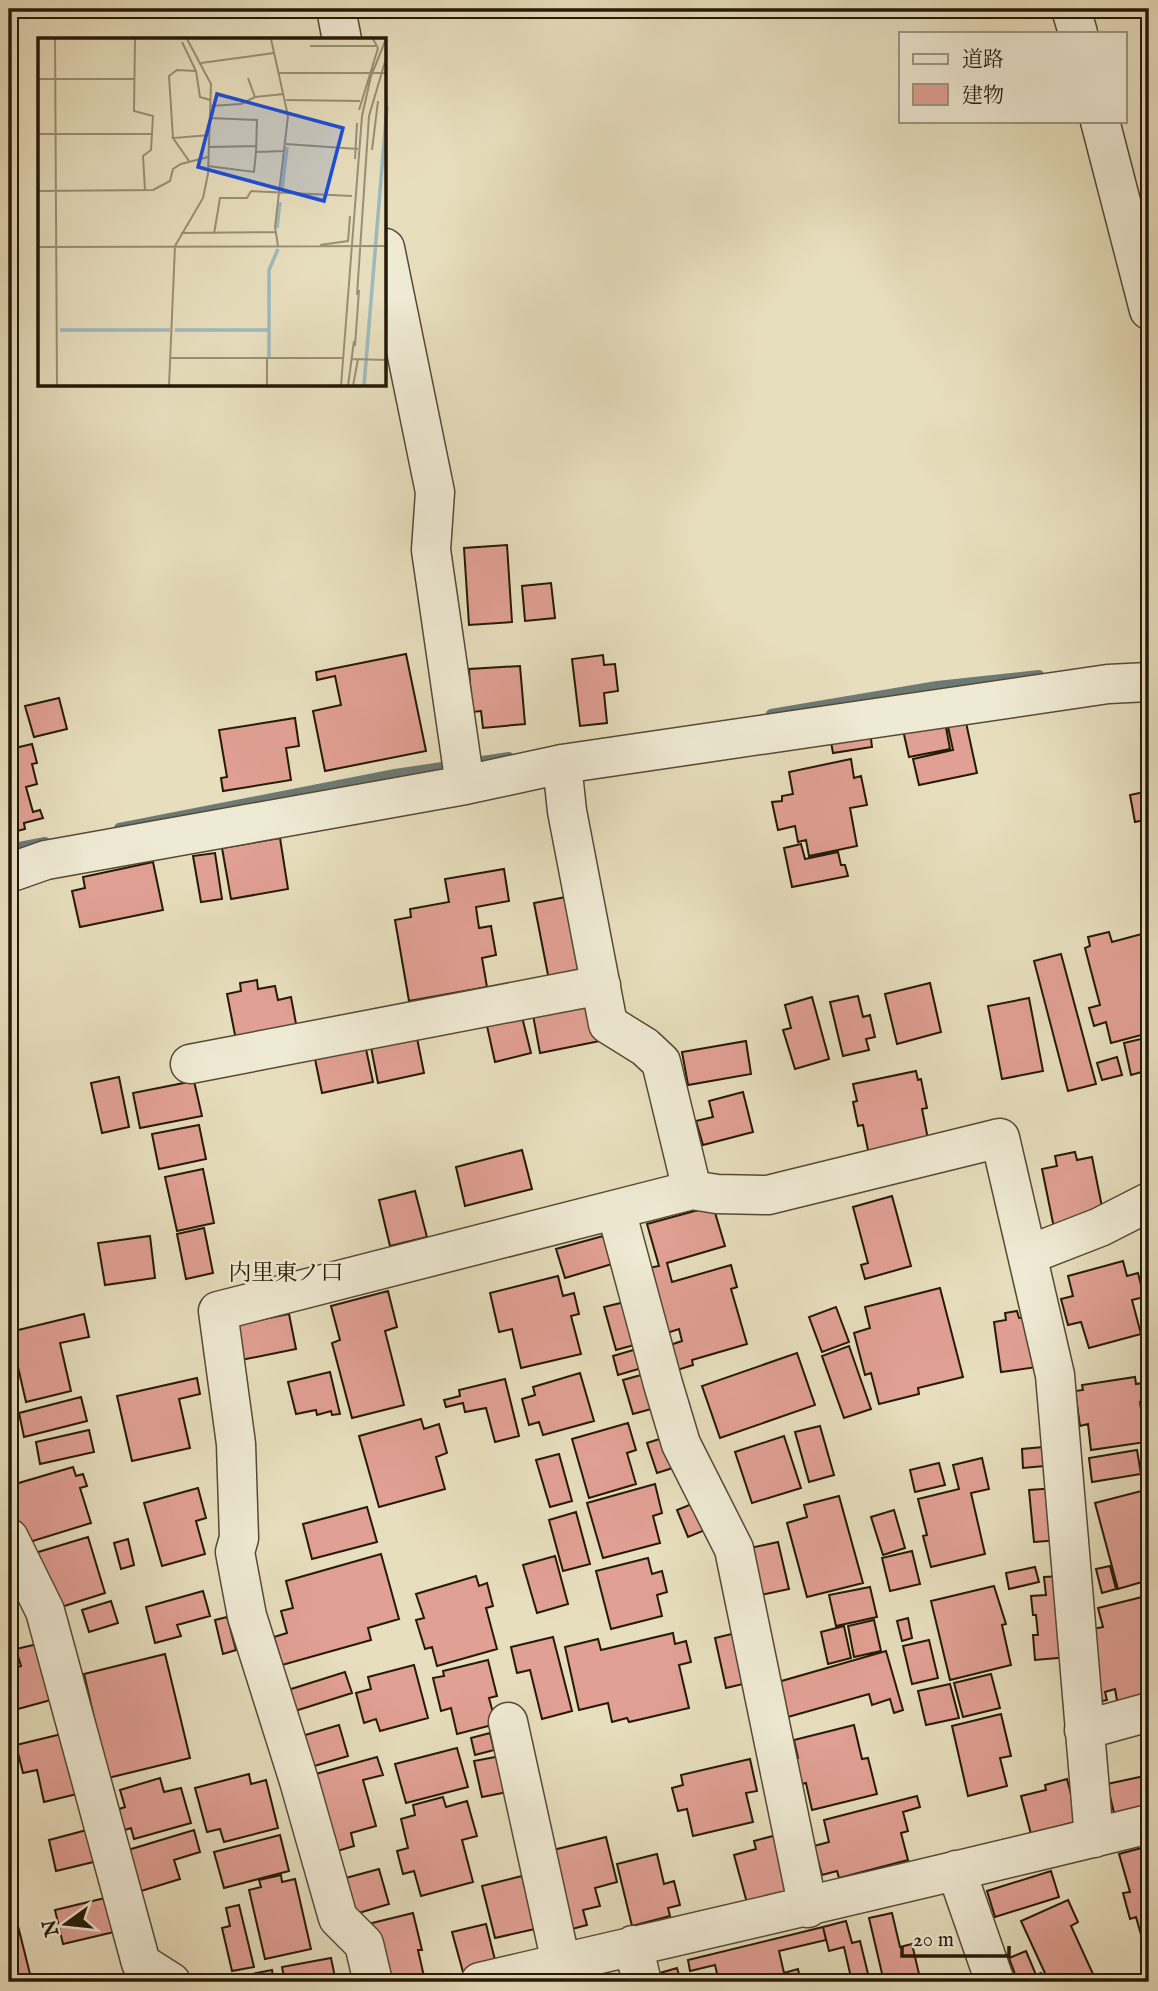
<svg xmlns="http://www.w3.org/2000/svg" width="1158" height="1991" viewBox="0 0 1158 1991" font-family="'IM FELL English','Noto Serif JP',serif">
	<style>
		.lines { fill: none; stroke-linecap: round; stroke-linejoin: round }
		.stream { stroke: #6d7975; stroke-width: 10 }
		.building { fill: #e1a094; stroke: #251908; stroke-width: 2 }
		.minor-casing { stroke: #564a35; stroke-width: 41 }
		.minor { stroke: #efead4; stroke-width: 38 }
		.labels { text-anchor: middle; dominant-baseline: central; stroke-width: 5; stroke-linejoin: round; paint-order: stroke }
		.neighbourhood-label { font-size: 23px; fill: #251908; stroke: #efead4 }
		.inset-river { fill: none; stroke: #9db9bd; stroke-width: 3.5 }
		.inset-road { fill: none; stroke: #998f75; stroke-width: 2 }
		.view { fill: #1d4ed8; fill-opacity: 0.15; stroke: #1d4ed8; stroke-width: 3.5 }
		.inset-edge { fill: none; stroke: #251908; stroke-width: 3.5 }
	</style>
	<rect width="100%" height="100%" fill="#e7debd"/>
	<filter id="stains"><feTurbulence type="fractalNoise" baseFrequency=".00286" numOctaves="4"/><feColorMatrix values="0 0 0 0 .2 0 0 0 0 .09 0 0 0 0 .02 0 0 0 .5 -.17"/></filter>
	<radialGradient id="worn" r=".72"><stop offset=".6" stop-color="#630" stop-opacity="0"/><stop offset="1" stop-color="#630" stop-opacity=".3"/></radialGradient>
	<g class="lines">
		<path class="stream" d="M771,714L937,686L1039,675
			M119,828L395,774L509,757
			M9,849L45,842"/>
	</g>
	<path class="building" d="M507,545L512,622L469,625L464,548Z
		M551,583L555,618L525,621L522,586Z
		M406,654L426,751L325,771L313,711L341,705L335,676L317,680L316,672Z
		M603,655L604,665L615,664L618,691L604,693L607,723L580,726L572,659Z
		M520,666L525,724L483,728L481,711L472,712L469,669Z
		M59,698L67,729L34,737L25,706Z
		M295,718L299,746L286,748L291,780L223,791L221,778L227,777L219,730Z
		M965,718L977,773L919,785L913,759L953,750L947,722Z
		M945,722L950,749L909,757L903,730Z
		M870,731L872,747L833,753L830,736Z
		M13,739L15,748L32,744L37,763L32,764L37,784L26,787L33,812L40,810L43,818L24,823L25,829L17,831L16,825L9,827V740Z
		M851,759L854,778L861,776L867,805L850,808L857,846L809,856L806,840L798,842L795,826L778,830L772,802L782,801V796L793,794L789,772Z
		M1149,791V819L1135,822L1130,795Z
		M280,838L288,889L231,899L222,848Z
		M801,844L805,859L838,852L841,865H845L848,876L792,887L784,848Z
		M215,853L222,899L201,902L193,856Z
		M153,862L163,910L80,927L72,891L85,888L83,877Z
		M504,869L509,901L476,907L479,928L491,926L496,955L482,958L487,987L409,1001L395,920L411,917L410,909L449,902L445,879Z
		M571,896L585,973L549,980L534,903Z
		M1109,932L1112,942L1149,932V1033L1111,1043L1106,1022L1094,1026L1089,1008L1100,1005L1085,948L1090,946L1088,937Z
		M1061,954L1096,1084L1068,1091L1034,961Z
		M257,980L258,989L275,986L278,1000L291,997L297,1029L236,1040L227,994L241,991L240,983Z
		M930,983L941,1032L897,1044L885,994Z
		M858,996L863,1017L870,1015L875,1037L866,1039L869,1050L843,1056L830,1002Z
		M812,997L829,1059L795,1069L783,1030L791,1028L785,1005Z
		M1029,998L1043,1071L1002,1079L988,1006Z
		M593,1003L600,1041L540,1053L533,1015Z
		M522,1017L531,1053L495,1062L487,1026Z
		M1149,1037V1070L1131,1075L1124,1043Z
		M417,1038L424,1073L378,1083L371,1047Z
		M746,1041L751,1074L688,1085L682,1052Z
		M366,1049L373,1082L322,1093L315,1059Z
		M1117,1057L1122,1075L1102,1080L1097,1063Z
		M916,1071L918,1080L921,1079L927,1108L922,1109L930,1149L869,1155L863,1125L858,1126L853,1102L857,1101L853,1084Z
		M119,1077L129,1127L102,1133L91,1083Z
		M194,1081L202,1116L140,1128L133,1093Z
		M743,1092L753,1132L703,1145L696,1121L713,1117L709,1101Z
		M199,1125L206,1159L159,1169L152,1134Z
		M522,1150L532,1189L465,1206L456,1167Z
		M1075,1152L1077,1160L1092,1157L1104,1217L1054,1228L1042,1169L1057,1166L1055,1156Z
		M203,1169L214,1223L177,1231L165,1177Z
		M415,1191L427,1237L390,1246L379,1200Z
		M892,1196L911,1266L865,1279L861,1265L868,1263L853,1207Z
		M713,1206L725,1246L667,1263L672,1282L731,1265L737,1287L731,1289L747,1344L692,1360L693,1365L677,1370L670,1345L682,1341L679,1329L667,1333L648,1268L659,1266L647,1224Z
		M204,1228L213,1273L186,1279L177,1234Z
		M150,1236L155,1278L105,1285L98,1243Z
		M603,1236L612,1264L565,1278L556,1249Z
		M1123,1261L1127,1276L1138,1273L1144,1297L1132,1300L1141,1334L1089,1348L1081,1322L1068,1325L1061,1299L1073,1296L1068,1276Z
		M558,1276L563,1296L574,1293L579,1314L571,1316L581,1354L521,1368L512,1329L499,1332L490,1293Z
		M940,1288L963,1377L918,1388L919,1394L879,1404L871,1373L865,1375L854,1333L870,1328L865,1307Z
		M388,1291L397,1327L385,1331L404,1405L352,1418L332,1343L340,1340L331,1306Z
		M633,1300L645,1342L616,1350L604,1307Z
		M836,1307L849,1342L822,1352L809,1317Z
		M1017,1311L1019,1318L1029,1317L1037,1367L1001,1372L994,1322L1006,1320L1005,1313Z
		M84,1314L89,1337L60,1343L71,1391L26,1402L10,1332Z
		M289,1314L296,1349L241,1360L234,1325Z
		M647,1346L652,1365L618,1375L613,1356Z
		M849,1346L871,1409L844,1418L822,1356Z
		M797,1353L815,1405L720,1438L702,1386Z
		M330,1372L340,1414L332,1415L331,1411L317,1415L316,1410L296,1414L288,1382Z
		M652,1372L662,1406L633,1414L623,1380Z
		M580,1373L594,1421L543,1435L539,1422L529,1425L522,1399L535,1395L533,1387Z
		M1135,1377L1136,1384L1143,1383L1145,1401L1140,1402L1146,1442L1091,1450L1088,1424L1080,1426L1075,1391L1083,1390L1082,1385Z
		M197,1378L200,1394L179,1399L190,1448L132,1461L117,1396Z
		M505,1379L519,1436L495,1442L486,1408L465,1412L463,1403L446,1407L444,1400L460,1396L459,1390Z
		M81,1397L87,1421L24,1437L19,1413Z
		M421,1419L424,1429L439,1424L447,1453L436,1457L445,1489L379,1507L359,1436Z
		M628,1423L636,1450L627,1453L636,1484L589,1498L572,1439Z
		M820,1426L834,1475L809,1482L795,1432Z
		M89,1430L94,1452L40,1464L36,1442Z
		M669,1436L679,1466L657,1473L647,1443Z
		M784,1436L801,1488L752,1503L735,1452Z
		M1054,1446L1055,1465L1023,1468L1022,1449Z
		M1137,1450L1141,1474L1092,1482L1089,1458Z
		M559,1454L572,1501L550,1507L536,1460Z
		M982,1458L989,1489L971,1493L985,1554L931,1567L923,1536L927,1535L918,1499L959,1489L953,1465Z
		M939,1463L945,1485L915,1492L910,1470Z
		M73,1467L76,1476L83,1474L87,1486L80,1488L91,1523L23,1544L9,1499V1492L14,1490L12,1485Z
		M655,1484L662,1513L653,1516L660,1543L603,1558L587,1503Z
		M198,1488L206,1518L196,1521L205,1554L162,1566L144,1503Z
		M1057,1488L1061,1540L1034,1542L1029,1490Z
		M1149,1489V1580L1118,1589L1095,1503Z
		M839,1496L863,1583L807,1597L787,1523L807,1517L804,1505Z
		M699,1501L710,1528L688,1537L677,1510Z
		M367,1507L377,1542L312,1559L303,1524Z
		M894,1510L905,1548L883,1555L871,1517Z
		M576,1512L590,1564L563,1571L549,1520Z
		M88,1537L105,1593L52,1610L35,1553Z
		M128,1539L134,1565L121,1569L114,1543Z
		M778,1542L789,1589L761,1595L750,1548Z
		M912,1551L920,1584L890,1591L882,1558Z
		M381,1554L399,1619L368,1628L371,1640L282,1665L274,1637L287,1633L281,1611L293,1608L286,1581Z
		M555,1556L568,1604L537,1613L523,1565Z
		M648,1558L652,1574L662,1571L667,1592L657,1595L662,1616L611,1629L596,1571Z
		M1110,1566L1116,1589L1102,1593L1096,1569Z
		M1035,1567L1039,1582L1009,1589L1006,1573Z
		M476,1576L479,1586L487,1583L493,1606L486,1608L497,1649L437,1666L432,1647L425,1649L416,1620L424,1618L416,1594Z
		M1062,1576L1069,1657L1035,1660L1033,1635H1038L1036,1615H1033L1031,1596L1046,1595L1044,1577Z
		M994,1586L1006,1624L1002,1625L1011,1665L950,1680L931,1601Z
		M870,1587L877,1617L836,1626L829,1595Z
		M203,1591L210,1616L177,1625L181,1636L155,1643L146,1607Z
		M1146,1596L1149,1607V1699L1118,1706L1115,1689L1105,1692L1107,1700L1097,1702L1093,1629L1103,1627L1098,1608Z
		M111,1601L118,1623L89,1632L82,1610Z
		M227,1617L236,1650L223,1654L215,1620Z
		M908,1618L912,1638L902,1641L897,1621Z
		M874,1620L881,1651L854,1657L848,1626Z
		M844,1626L851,1658L828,1664L821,1632Z
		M673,1633L675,1644L686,1641L691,1662L679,1665L689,1708L629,1722L627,1718L612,1722L608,1703L579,1710L565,1647L598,1639L601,1650Z
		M736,1633L747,1683L726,1688L715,1638Z
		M553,1637L572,1711L542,1719L530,1670L517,1673L511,1647Z
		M929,1640L938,1678L912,1684L903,1646Z
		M42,1643L58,1698L18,1709L9,1670L21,1666L16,1649Z
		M886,1651L903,1710L894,1713L890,1699L872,1705L869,1694L788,1717L778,1682Z
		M165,1654L190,1758L108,1778L84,1674Z
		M488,1660L497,1696L489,1698L496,1724L457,1734L451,1708L441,1711L433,1678L444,1676L443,1671Z
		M414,1665L428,1718L380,1731L376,1719L364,1723L356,1693L371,1689L368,1677Z
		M345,1672L352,1693L295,1711L288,1690Z
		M991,1674L1000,1708L963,1717L954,1683Z
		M950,1684L959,1718L926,1725L918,1691Z
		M1001,1714L1011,1756L1000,1758L1007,1786L968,1796L952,1726Z
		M339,1725L348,1756L311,1767L302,1736Z
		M854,1725L862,1759L868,1758L877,1794L812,1810L806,1783L797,1785L791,1760L798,1758L794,1740Z
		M66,1733L81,1793L44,1802L37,1770L23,1773L16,1745Z
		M490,1733L494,1750L475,1755L471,1738Z
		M457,1748L468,1787L406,1803L395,1764Z
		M506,1755L513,1791L482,1797L474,1761Z
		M377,1757L383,1775L363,1780L376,1826L351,1833L354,1846L334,1852L312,1775Z
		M750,1759L757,1791L746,1793L753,1822L693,1836L687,1809L678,1811L672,1788L683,1785L681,1775Z
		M249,1774L251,1784L266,1780L278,1828L224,1842L220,1829L207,1832L195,1788Z
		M1149,1775V1810L1115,1817L1107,1784Z
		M160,1778L164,1792L181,1788L191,1823L134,1839L131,1828L122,1831L116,1810L125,1807L120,1790Z
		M1067,1779L1078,1821L1031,1834L1021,1796L1046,1790L1045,1785Z
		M917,1796L920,1807L903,1812L908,1831L901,1833L908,1860L839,1878L837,1871L822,1875L814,1846L829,1842L824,1820Z
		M443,1797L446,1807L467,1801L477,1836L462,1840L473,1882L421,1896L414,1871L403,1874L397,1851L408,1848L401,1819L415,1815L413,1805Z
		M98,1827L106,1859L56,1871L49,1840Z
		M194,1830L200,1852L174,1860L180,1879L141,1891L128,1850Z
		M780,1834L795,1890L747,1903L734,1855L756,1849L754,1841Z
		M280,1835L289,1871L224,1888L214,1852Z
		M606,1837L617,1882L595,1888L600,1906L583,1910L587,1925L572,1929L553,1850Z
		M1149,1846V1955L1147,1956L1136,1917L1130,1919L1123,1893L1130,1892L1119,1854Z
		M657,1854L664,1884L674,1881L680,1905L668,1908L670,1916L632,1926L617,1864Z
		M379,1869L389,1904L352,1915L342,1879Z
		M1051,1871L1059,1897L995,1917L987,1891Z
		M281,1875L282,1882L295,1879L311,1949L265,1959L249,1890L261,1887L259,1880Z
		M522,1876L535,1929L495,1938L482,1886Z
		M105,1898L114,1932L63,1944L55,1910Z
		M1068,1900L1078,1922L1071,1926L1093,1974L1074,1982H1049L1021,1921Z
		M239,1905L254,1967L232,1971L222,1928L230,1926L226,1908Z
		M413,1913L422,1950H418L425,1981L386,1982L372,1923Z
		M892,1913L900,1947L912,1944L919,1974L884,1982L869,1918Z
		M846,1921L852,1943L860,1941L870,1982H852L844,1947L829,1951L823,1927Z
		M17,1922L32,1982H9V1924Z
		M486,1924L496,1964L463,1972L452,1932Z
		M823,1927L826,1940L779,1951L784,1973L798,1969L801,1982H719L715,1965L690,1971L688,1960Z
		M1026,1951L1036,1975L1041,1973L1045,1982H1018L1009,1958Z
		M331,1958L336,1982H285L282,1967Z
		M677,1968L681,1982H655L653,1975Z
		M272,1970L274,1982H222V1980Z
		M633,1971L636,1982H599L598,1979Z"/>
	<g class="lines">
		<defs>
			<path id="minor" d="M336,9L342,40
				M1071,9L1078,33
				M1100,121L1149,310
				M385,248L435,492L431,550L465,785
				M562,764L567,811L608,1024L645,1047L661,1062L692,1190
				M9,873L46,860L465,785L562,764L1108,684L1149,682
				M190,1064L601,985
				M616,1210L663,1384L681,1444L734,1549L808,1908
				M1028,1255L1100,1227L1149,1202
				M9,1538L45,1611L141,1963L171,1982
				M508,1722L561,1963
				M1084,1730L1149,1712
				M956,1870L995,1982
				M633,1945L642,1982
				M373,1982L364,1944L338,1918L299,1781L247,1616L235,1552L239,1538L236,1444L218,1311L692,1190L717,1194L768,1195L1000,1138L1055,1375L1094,1838
				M480,1982C703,1930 927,1879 1149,1824"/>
		</defs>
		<use href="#minor" class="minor-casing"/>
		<use href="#minor" class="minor"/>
	</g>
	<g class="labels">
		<g class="neighbourhood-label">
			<text x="286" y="1273">内里東ノ口</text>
		</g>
	</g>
	<g transform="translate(38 38)">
		<rect width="348" height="348" fill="#e7debd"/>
		<path class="inset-river" d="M244,152L249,109M239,190L242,164M22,292H132M137,292H231M231,319V232L240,211M326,348L349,68"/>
		<path class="inset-road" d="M17,1L19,348M97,1L96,73L115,78L113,112L105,118L107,152M233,1L250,78L237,189L240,208M144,4L158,33L162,59L172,62M272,8H338M163,25L236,15M241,35H349M210,40L217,59L246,56M0,41H96M248,62L322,63M172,68L203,66L217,59M321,72L340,10L335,1M0,96H115M135,100L131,38L139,32L158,33M248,106L320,111M171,109L218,108M334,112L340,63M218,114L247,113M317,121L319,85M151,123L135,100L172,97M170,128L216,134L218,114L219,82L172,80M0,153L115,152L132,143L135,131L143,126L170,119M213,153L314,158M143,195L238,194M176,196L182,160H209L213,153M282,207L310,203L312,178M137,208L165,160L170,136L173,46L149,1M0,209L349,208M319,257L331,78L349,17M317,308L321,252M132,320H305M229,320V348M314,321L349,322M131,348L137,208M303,348L324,78L333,38L348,1M310,348L316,303M315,348L320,321"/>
		<path class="view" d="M179,56L305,90L286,163L160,129Z"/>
		<rect width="348" height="348" class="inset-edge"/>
	</g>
	<rect width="1158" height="1991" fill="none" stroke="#e7debd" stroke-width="35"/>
	<rect x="10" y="10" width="1137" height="1970" fill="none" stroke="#251908" stroke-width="3.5"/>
	<rect x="18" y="18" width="1123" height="1956" fill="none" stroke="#251908" stroke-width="2"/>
	<rect x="899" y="32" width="228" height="91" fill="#efead4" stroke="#9e9682" stroke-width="2"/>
	<rect x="913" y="54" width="35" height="10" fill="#efead4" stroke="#9e9682" stroke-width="2"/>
	<text x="962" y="66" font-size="21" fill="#251908">道路</text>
	<rect x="913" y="84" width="35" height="21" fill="#e1a094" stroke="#9e9682" stroke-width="2"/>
	<text x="962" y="102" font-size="21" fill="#251908">建物</text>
	<g transform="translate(66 1924) rotate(255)" stroke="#efead4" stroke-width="5" paint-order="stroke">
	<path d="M0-5L12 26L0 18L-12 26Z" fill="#251908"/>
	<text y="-10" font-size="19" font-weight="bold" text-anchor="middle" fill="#251908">N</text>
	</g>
	<path d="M902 1946v10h107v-10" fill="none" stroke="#251908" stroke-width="3.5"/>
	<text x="913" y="1946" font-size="21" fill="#251908" stroke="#efead4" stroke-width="5" paint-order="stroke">20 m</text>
	<rect width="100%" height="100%" filter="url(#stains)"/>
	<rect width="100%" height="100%" fill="url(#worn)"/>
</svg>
